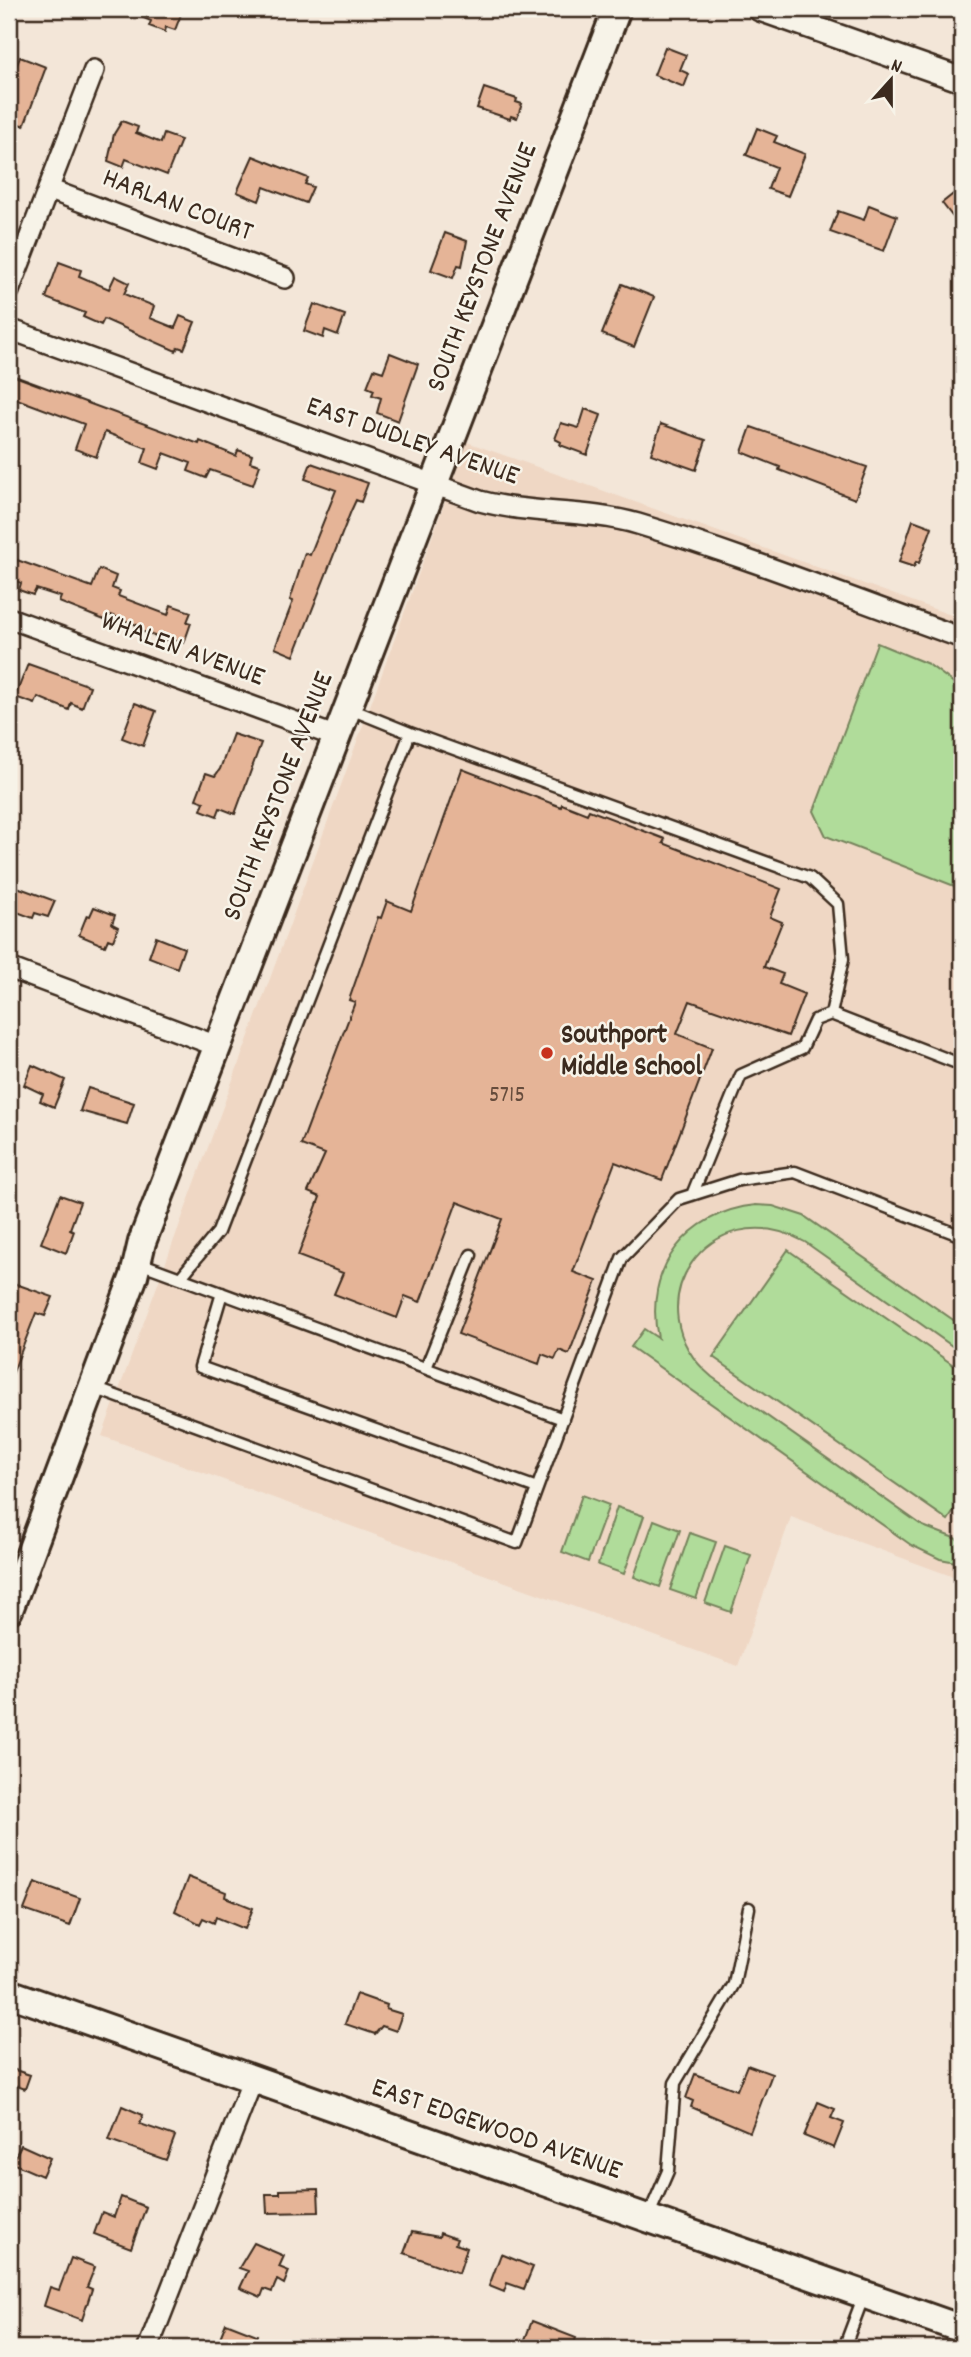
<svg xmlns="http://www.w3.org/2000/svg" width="971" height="2357" viewBox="0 0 971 2357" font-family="Dekko,sans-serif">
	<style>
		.built { fill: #efd7c4 }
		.green { fill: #b0dc9a; stroke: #76835c; stroke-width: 2 }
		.building { fill: #e5b497; stroke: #3b2a1e; stroke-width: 2 }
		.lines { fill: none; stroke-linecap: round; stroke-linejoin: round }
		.service-casing { stroke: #3b2a1e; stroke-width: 15 }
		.minor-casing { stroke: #3b2a1e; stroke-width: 24 }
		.tertiary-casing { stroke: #3b2a1e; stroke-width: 28 }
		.secondary-casing { stroke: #3b2a1e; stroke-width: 32 }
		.service { stroke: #f7f3e8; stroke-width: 10 }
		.minor { stroke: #f7f3e8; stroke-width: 19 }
		.tertiary { stroke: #f7f3e8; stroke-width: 23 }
		.secondary { stroke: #f7f3e8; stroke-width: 26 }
		.poi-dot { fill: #c8321e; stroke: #f7f3e8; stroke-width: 2.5 }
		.labels { text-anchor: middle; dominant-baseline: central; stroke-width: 5; stroke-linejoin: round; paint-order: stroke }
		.number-label { font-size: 24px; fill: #664c3c }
		.street-label { font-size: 28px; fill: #3b2a1e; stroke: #f7f3e8 }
		.poi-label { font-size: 28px; font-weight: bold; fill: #3b2a1e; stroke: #f7f3e8; text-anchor: start }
	</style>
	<rect width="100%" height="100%" fill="#f3e6d8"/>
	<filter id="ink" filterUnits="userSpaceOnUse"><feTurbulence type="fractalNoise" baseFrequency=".0143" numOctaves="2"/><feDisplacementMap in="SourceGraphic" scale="14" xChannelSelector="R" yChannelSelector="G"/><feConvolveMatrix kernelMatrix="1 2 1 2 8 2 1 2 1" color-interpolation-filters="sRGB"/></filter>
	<g filter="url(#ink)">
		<path class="built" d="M467,442L962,619V1580L791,1517L738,1666L102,1436Z"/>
		<path class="green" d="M877,643L928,664L962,689V889L826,836L814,811Z
			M756,1205L773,1206L804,1216L962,1326V1353L805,1242C710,1189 628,1307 712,1377L923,1526L962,1541V1563L940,1559L911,1545L631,1347L644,1329L658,1338C643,1269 687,1212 756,1205Z
			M788,1250L962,1371V1499L948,1520L713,1357Z
			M582,1495L609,1505L588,1562L562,1552Z
			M617,1507L644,1516L624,1574L598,1565Z
			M654,1520L680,1530L660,1587L634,1577Z
			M690,1533L716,1542L696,1599L670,1590Z
			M725,1546L751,1555L731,1612L705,1603Z"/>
		<path class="building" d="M122,9H183L175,30L166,27L165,32L149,26L151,21Z
			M665,47L686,55L680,70L689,74L684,87L654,75Z
			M20,57L46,67L24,126L9,120V75L12,77Z
			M484,88L517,99L516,102L522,104L517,118L511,116L510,119L477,108Z
			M122,121L138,127L136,133L161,143L164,134L181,140L167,175L126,159L123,167L108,161L114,134Z
			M757,128L777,136L774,142L805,154L788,196L768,189L776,167L746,155Z
			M253,156L308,178L305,184L313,187L306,203L264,187L259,201L237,192Z
			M962,187V229L942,203Z
			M869,205L897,216L884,251L830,232L838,211L864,220Z
			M445,233L467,241L462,266L458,265L453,278L431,270Z
			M59,262L81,270L79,276L109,289L115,276L129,283L124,294L154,306L150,318L175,328L180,316L195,322L184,349L178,347L176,351L104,319L101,325L83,317L85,313L46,298Z
			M622,284L654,297L634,347L602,334Z
			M314,304L345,315L338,335L325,330L323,338L304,331Z
			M390,353L418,364L398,421L377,413L381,398L372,395L374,390L367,387L374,369L383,372Z
			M9,374L199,444L200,441L236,456L238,450L252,455L250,462L260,465L253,485L210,470L206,478L188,471L191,463L164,453L158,469L142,463L147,448L105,432L96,457L75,449L84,424L9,396Z
			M585,409L601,415L587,455L560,445L561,442L555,439L561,423L579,428Z
			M661,424L706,440L696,470L651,454Z
			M751,427L867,467L855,499L779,470L780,467L742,452Z
			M311,463L368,483L361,502L356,500L351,511L294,656L275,648L293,601L290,600L305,553L310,555L336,490L305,479Z
			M913,520L932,527L919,563L916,562L914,567L899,562Z
			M17,560L92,587L99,569L116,576L112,588L120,591L118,596L168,615L171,605L191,612L187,622L191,623L184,643L174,640L173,643L135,629L137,625L111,615L107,621L94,616L59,602L61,597L36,589L33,595L19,590L21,583L11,579Z
			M28,664L90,686L82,708L71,703L69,710L38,697L35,704L15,697Z
			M135,703L156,711L143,746L122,738Z
			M233,734L261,743L235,814L220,808L217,816L201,810L204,802L196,799L206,773L215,776L220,769Z
			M462,769L561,807L562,804L587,814L589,810L665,839L663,843L781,889L770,917L782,922L764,967L783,974L779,984L804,994L788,1036L690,1001L677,1034L712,1048L662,1180L615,1162L573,1272L597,1281L569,1354L559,1350L555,1359L542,1354L539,1364L458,1334L502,1219L457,1202L420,1302L405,1296L397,1318L334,1294L343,1273L298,1256L320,1197L308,1192L325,1154L301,1145L355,1002L349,1000L378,917L381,918L387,901L411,911Z
			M17,887L55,901L48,917L35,913L33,918L9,909Z
			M94,907L115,915L112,924L118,927L113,941L108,939L105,946L79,935L87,915L90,916Z
			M156,937L184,948L177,968L149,957Z
			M32,1065L65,1080L54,1107L40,1101L43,1094L24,1085Z
			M88,1088L134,1103L127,1124L80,1111Z
			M60,1195L80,1202L70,1229L74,1231L66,1253L41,1243Z
			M13,1283L53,1297L45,1316L36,1313L10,1380L9,1308L13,1297L9,1296Z
			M188,1877L226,1892L225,1897L253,1908L245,1929L216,1917L214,1923L203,1918L200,1924L175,1911Z
			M35,1882L80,1898L70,1926L24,1910Z
			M356,1994L387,2005L386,2009L402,2014L396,2031L382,2026L375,2034L345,2024Z
			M747,2065L772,2074L750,2132L691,2107L693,2101L686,2098L695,2074L737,2090Z
			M9,2068L30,2075L25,2089L9,2083Z
			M818,2102L835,2109L831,2118L844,2123L834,2148L804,2136Z
			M122,2106L143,2115L140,2124L175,2136L166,2160L109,2140Z
			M21,2145L50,2158L42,2176L12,2163Z
			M318,2189L319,2212L267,2213L266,2194H280V2190Z
			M121,2197L146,2207L131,2248L94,2234L102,2212L114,2217Z
			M412,2232L439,2237L440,2233L457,2239L455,2244L467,2248L459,2273L404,2253Z
			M254,2243L284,2256L279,2267L289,2271L284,2284L277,2280L272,2292L264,2289L261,2297L240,2288L248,2271L239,2268Z
			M501,2254L533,2267L524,2289L507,2283L504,2292L489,2286Z
			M71,2258L95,2267L87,2287L92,2289L82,2320L44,2306L50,2287L59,2290Z
			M532,2321L576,2338L572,2348H540L524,2342Z
			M226,2323L257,2335L252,2348H225L217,2345Z"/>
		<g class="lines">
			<defs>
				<path id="service" d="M410,733L810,878L838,904L843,959L831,1014L962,1065
					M692,1195L741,1075L802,1048L815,1020L831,1014
					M137,1262L563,1419
					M181,1277L218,1232L410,733L348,708
					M222,1293L200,1367L537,1488
					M426,1368L471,1255
					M94,1388L517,1543L622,1258L679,1199L739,1180L795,1172L962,1236
					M648,2217L668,2171L675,2083L734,1984L749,1908
					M844,2348L864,2295"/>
				<path id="minor" d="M48,189L285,278
					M9,291L94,70
					M9,329L480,501C532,515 586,509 638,524C748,557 855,600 962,638
					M9,618L337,737
					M9,968L217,1046
					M148,2348L253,2079"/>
				<path id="tertiary" d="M760,9L962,80"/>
				<path id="secondary" d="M9,1610L134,1276L142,1242L617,9
					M9,1993L962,2329"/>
			</defs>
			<use href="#service" class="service-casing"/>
			<use href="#minor" class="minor-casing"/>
			<use href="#tertiary" class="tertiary-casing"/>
			<use href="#secondary" class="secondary-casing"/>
			<use href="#service" class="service"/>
			<use href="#minor" class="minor"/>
			<use href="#tertiary" class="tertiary"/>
			<use href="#secondary" class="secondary"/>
		</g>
	</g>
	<circle class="poi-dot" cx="547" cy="1053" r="7"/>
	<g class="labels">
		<g class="number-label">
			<text x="507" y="1096">5715</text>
		</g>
		<g class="street-label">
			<text transform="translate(177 207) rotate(21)">HARLAN COURT</text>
			<text transform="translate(484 268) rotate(-69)">SOUTH KEYSTONE AVENUE</text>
			<text transform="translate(412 443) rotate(19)">EAST DUDLEY AVENUE</text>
			<text transform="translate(182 651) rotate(20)">WHALEN AVENUE</text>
			<text transform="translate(280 797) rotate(-69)">SOUTH KEYSTONE AVENUE</text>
			<text transform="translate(496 2131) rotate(19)">EAST EDGEWOOD AVENUE</text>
		</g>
		<g class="poi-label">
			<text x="561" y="1037">Southport<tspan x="561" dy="32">Middle School</tspan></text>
		</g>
	</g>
	<rect width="971" height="2357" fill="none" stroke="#f7f3e8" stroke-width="35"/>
	<rect x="18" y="18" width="936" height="2322" fill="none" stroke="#3b2a1e" stroke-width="2.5" filter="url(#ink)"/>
	<g transform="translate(891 80) rotate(21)" stroke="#f7f3e8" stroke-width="5" paint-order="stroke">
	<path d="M0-5L12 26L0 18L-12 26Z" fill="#3b2a1e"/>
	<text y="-10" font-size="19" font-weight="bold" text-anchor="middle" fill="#3b2a1e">N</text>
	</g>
</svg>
